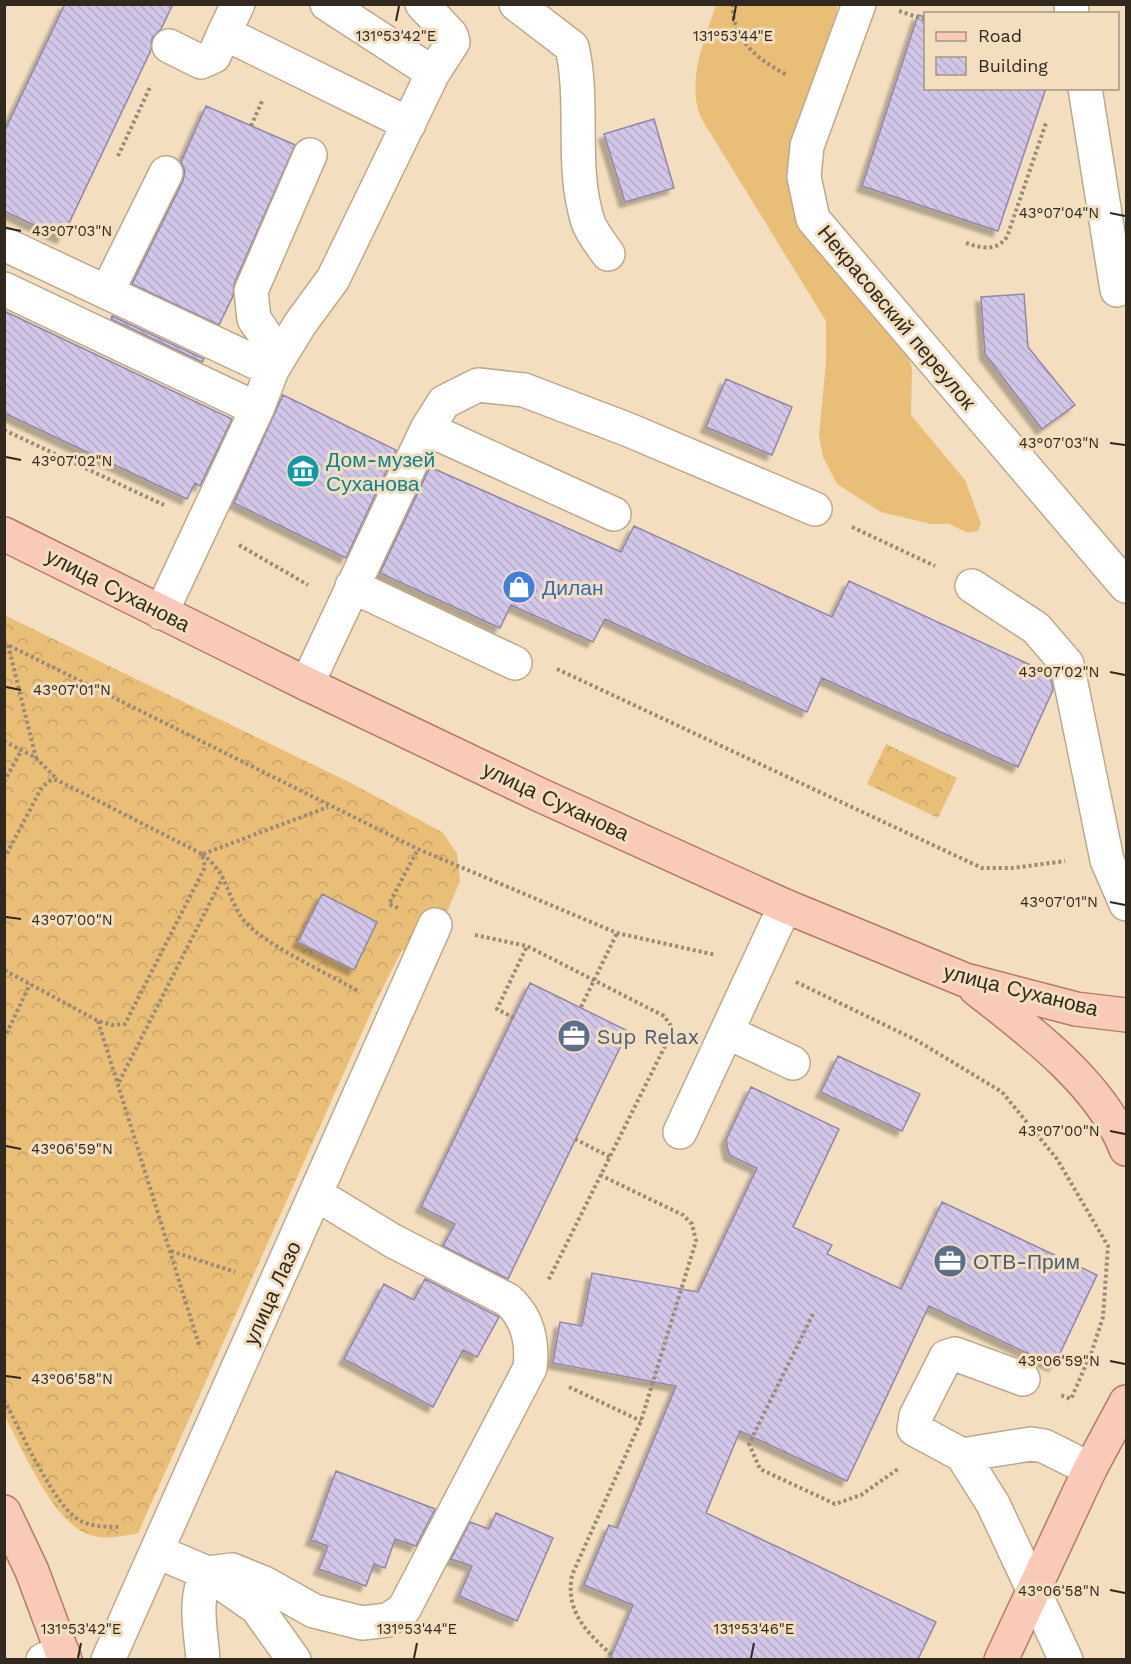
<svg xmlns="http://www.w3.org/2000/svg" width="1131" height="1664" viewBox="0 0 1131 1664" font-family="'Work Sans',sans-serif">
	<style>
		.grass { fill: #e9be77 }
		.forest { fill: url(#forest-crowns) }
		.building { fill: url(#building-back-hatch); stroke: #9187a7; stroke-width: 1.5; filter: url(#shadow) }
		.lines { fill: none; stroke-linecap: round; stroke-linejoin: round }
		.minor-casing { stroke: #bda98a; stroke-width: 36 }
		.major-casing { stroke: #b17b64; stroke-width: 36 }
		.path { stroke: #9a8b75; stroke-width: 4; stroke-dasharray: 3 3; stroke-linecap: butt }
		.minor { stroke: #fff; stroke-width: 33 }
		.major { stroke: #facab9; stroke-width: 33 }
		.path-bridge { stroke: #9a8b75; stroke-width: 4; stroke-dasharray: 3 3; stroke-linecap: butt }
		.ticks { fill: none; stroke: #31291d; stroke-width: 2 }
		.labels { text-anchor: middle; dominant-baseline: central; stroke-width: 6; stroke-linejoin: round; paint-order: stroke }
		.street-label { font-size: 21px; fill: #31291d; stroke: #f3dfbf }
		.culture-label { font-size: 21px; fill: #0d838f; stroke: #f3dfbf; text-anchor: start }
		.shop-label { font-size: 21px; fill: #366cbe; stroke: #f3dfbf; text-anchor: start }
		.service-label { font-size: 21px; fill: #4e5e75; stroke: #f3dfbf; text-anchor: start }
		.ticks-label { font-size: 15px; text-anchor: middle; fill: #31291d; stroke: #f3dfbf; stroke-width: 6; stroke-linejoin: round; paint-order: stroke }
	</style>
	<defs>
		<pattern id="forest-crowns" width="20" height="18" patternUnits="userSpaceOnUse" patternTransform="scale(1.5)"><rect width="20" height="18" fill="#e9be77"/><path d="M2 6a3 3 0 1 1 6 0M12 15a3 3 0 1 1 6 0" fill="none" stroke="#c8a366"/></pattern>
		<pattern id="building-back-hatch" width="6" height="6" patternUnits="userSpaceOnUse" patternTransform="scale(1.5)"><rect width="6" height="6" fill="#d2c7e9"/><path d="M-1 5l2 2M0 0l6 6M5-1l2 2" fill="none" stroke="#b5abc7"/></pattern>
		<filter id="shadow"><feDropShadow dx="-5.5" dy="5.5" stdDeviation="1.5" flood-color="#0004"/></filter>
	</defs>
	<rect width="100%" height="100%" fill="#f3dfbf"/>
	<path class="grass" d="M716,5H837L836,22L789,174L907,353L912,368L911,415L965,480L981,523L978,531L968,533L949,524H931L881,512L837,484L823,457L819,435L826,363V321L701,118C686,81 704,41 716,5Z"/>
	<path class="forest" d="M4,615L349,782L442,832L457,853L460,881L426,962L402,950L376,1001L138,1533C119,1537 101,1541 83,1532C49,1514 23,1449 5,1417Z
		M886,744L957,778L938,818L867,784Z"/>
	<path class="building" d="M65,4H173L161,29L152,38L151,50L62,238L4,211V132Z
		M918,15L926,17V88H1046L998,231L862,186Z
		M206,106L295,145L234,284L233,296L219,325L132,284L183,181L185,171L181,162Z
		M654,119L674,188L625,202L604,134Z
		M1024,294L1028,347L1075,405L1042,429L985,354L981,297Z
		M4,311L232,419L200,486L195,483L187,499L4,413Z
		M112,316L204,359L202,362L111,319Z
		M726,379L792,407L772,455L706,427Z
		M283,395L396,450L346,558L234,503Z
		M430,467L621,552L634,526L832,617L849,581L1050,674L1053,690L1018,767L822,678L807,712L605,619L593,642L511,605L500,628L380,573Z
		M322,894L377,922L354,970L298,942Z
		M530,983L628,1031L508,1279L443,1246L455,1224L421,1207Z
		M838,1056L920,1094L902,1131L821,1092Z
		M751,1087L839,1129L793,1227L832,1245L827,1254L901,1289L942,1202L1097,1275L1054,1366L929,1306L847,1481L740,1431L706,1513L936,1622L918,1659H610L633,1605L584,1585L609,1525L617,1528L676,1386L553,1363L560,1322L582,1326L592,1273L698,1292L757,1168L729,1155L726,1140Z
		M425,1279L499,1317L477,1357L463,1350L433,1407L344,1359L384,1284L414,1300Z
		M336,1471L435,1509L416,1546L395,1539L385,1568L374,1564L366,1586L319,1569L328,1546L311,1540Z
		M496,1513L553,1538L517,1621L459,1596L472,1566L451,1559L470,1522L489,1529Z"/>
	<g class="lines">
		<defs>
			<path id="minor" d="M422,4L451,35L453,42L433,73
				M516,4L572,47C585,104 570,165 588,222C592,233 601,244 608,254
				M859,4L807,146L804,177L813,219L1126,586
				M1071,4L1072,14
				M224,33L238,4
				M169,46L201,62L214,56L224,33L409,124
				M1085,88L1117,290
				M4,244L272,370
				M4,289L257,409
				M107,292L166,173
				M279,355L254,319L251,291L310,155
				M427,429L614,514
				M352,586L515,663
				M972,586L1036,628L1067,664L1107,860L1126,904
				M161,613L257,409L272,370L300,324L333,279L433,73L327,4
				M307,684L427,429L444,402L478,385L524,390L629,430L815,509
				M727,1032L793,1063
				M680,1132L785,906
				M1023,1379L955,1354L946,1357L916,1416L914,1429L962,1455L1031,1444L1044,1446L1090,1469
				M962,1455L993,1504L1066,1660
				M158,1552L207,1573L232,1570L264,1583L314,1611L362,1623L388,1620L404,1609L530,1368C533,1342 528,1318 508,1300L393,1241L316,1194
				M43,1660L62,1652
				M108,1660L435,925
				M203,1660C201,1631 193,1599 207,1573L257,1608L294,1660"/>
			<path id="major" d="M4,534L307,684L540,795L785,906L965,980L1076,1009L1126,1015
				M976,989C1029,1030 1102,1085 1126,1149
				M4,1512L32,1571L65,1660
				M1001,1660L1090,1469L1126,1402"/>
		</defs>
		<use href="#minor" class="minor-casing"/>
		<use href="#major" class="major-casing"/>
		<path class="path" d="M733,4C731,40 760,61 787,75
			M899,11L926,20
			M251,126L263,99
			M118,156L151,85
			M966,243C981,248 996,252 1007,237L1046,123
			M4,430L164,505
			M852,527L935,566
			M239,545L308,585
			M4,643L418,849L617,933L716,955
			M8,645L36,758
			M557,669L982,868H1013L1065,861
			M4,741L36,758L57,779
			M4,782L21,751
			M202,854C230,875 226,899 246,923C266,945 332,976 360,992
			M203,854L328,807
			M4,859L42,787L51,780H57L202,854L205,867L125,1024L112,1025L98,1021L4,970
			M398,908L389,904L418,849
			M475,935L527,946L664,1016L671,1026L668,1040L548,1281
			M796,982L916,1040L1002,1092L1057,1159L1108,1246L1103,1317L1092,1351L1071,1399L1060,1395
			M514,1018L497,1009L527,946
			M98,1021L200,1348
			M4,1039L30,984
			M119,1082L224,875
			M575,1139L610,1157
			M600,1175L683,1215L692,1224L696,1241L641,1421L572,1575C565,1612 587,1633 613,1656
			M171,1251L235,1272
			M813,1314L749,1444L760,1469L835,1504L861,1495L898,1469
			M569,1387L641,1421
			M4,1400C21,1431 50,1498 76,1518C88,1527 106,1527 121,1527"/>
		<use href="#minor" class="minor"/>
		<use href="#major" class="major"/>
		<path class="path-bridge" d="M581,1007L617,933"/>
	</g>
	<path class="ticks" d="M396,21L399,6M733,21L736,6M1110,213L1125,216M6,228L21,231M1110,443L1125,445M6,457L21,460M1110,672L1125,675M6,687L21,690M1110,902L1125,905M6,917L21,919M1110,1131L1125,1134M6,1146L21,1149M1110,1361L1125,1364M6,1376L21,1378M1110,1590L1125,1593M78,1658L81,1643M414,1658L417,1643M751,1658L754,1643"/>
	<defs>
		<symbol id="museum-disc" viewBox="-11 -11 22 22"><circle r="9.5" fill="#0f9aa8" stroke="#f3dfbf"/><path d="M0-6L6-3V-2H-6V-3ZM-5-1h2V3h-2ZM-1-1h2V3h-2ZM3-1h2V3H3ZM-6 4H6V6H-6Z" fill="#fff"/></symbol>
		<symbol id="shop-disc" viewBox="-11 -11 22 22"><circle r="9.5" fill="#3f7fe0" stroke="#f3dfbf"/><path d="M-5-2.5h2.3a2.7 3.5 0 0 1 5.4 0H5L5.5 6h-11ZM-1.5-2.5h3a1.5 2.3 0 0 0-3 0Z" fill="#fff"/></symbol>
		<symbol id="office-disc" viewBox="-11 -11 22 22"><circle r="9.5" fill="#5c6f8a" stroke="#f3dfbf"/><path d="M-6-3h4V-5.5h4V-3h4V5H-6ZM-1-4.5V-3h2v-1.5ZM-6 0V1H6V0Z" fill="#fff"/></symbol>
	</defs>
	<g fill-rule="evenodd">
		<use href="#museum-disc" x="284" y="452" width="38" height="38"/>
		<use href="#shop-disc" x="500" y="568" width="38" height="38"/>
		<use href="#office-disc" x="555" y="1017" width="38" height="38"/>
		<use href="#office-disc" x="931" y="1242" width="38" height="38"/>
	</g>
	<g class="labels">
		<g class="street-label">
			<text transform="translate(897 317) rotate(50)">Некрасовский переулок</text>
			<text transform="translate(118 590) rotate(27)">улица Суханова</text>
			<text transform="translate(556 801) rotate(25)">улица Суханова</text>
			<text transform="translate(1021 990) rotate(14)">улица Суханова</text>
			<text transform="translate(272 1293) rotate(-66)">улица Лазо</text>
		</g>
		<g class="culture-label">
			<text x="326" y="459">Дом-музей<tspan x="326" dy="24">Суханова</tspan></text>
		</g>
		<g class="shop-label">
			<text x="542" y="587">Дилан</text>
		</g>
		<g class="service-label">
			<text x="597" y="1036">Sup Relax</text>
			<text x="973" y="1261">ОТВ-Прим</text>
		</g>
	</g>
	<g class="ticks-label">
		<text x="396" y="41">131°53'42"E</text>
		<text x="733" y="41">131°53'44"E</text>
		<text x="1059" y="218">43°07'04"N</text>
		<text x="72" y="236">43°07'03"N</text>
		<text x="1059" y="448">43°07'03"N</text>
		<text x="72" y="466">43°07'02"N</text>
		<text x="1059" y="677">43°07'02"N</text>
		<text x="72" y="695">43°07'01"N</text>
		<text x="1059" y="907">43°07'01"N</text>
		<text x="72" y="925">43°07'00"N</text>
		<text x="1059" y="1136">43°07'00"N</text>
		<text x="72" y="1154">43°06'59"N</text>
		<text x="1059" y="1366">43°06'59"N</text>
		<text x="72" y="1384">43°06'58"N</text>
		<text x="1059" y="1596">43°06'58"N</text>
		<text x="81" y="1634">131°53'42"E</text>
		<text x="417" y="1634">131°53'44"E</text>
		<text x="754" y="1634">131°53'46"E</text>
	</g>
	<rect width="1131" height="1664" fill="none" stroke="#31291d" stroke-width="12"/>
	<rect x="924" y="12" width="195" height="78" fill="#f3dfbf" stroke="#a5967e" stroke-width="1.5"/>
	<rect x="936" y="32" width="30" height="9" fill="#facab9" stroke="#a5967e" stroke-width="1.5"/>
	<text x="978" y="42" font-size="18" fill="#31291d">Road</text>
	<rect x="936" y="57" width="30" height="18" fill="url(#building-back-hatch)" stroke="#a5967e" stroke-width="1.5"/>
	<text x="978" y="72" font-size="18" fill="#31291d">Building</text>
</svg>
